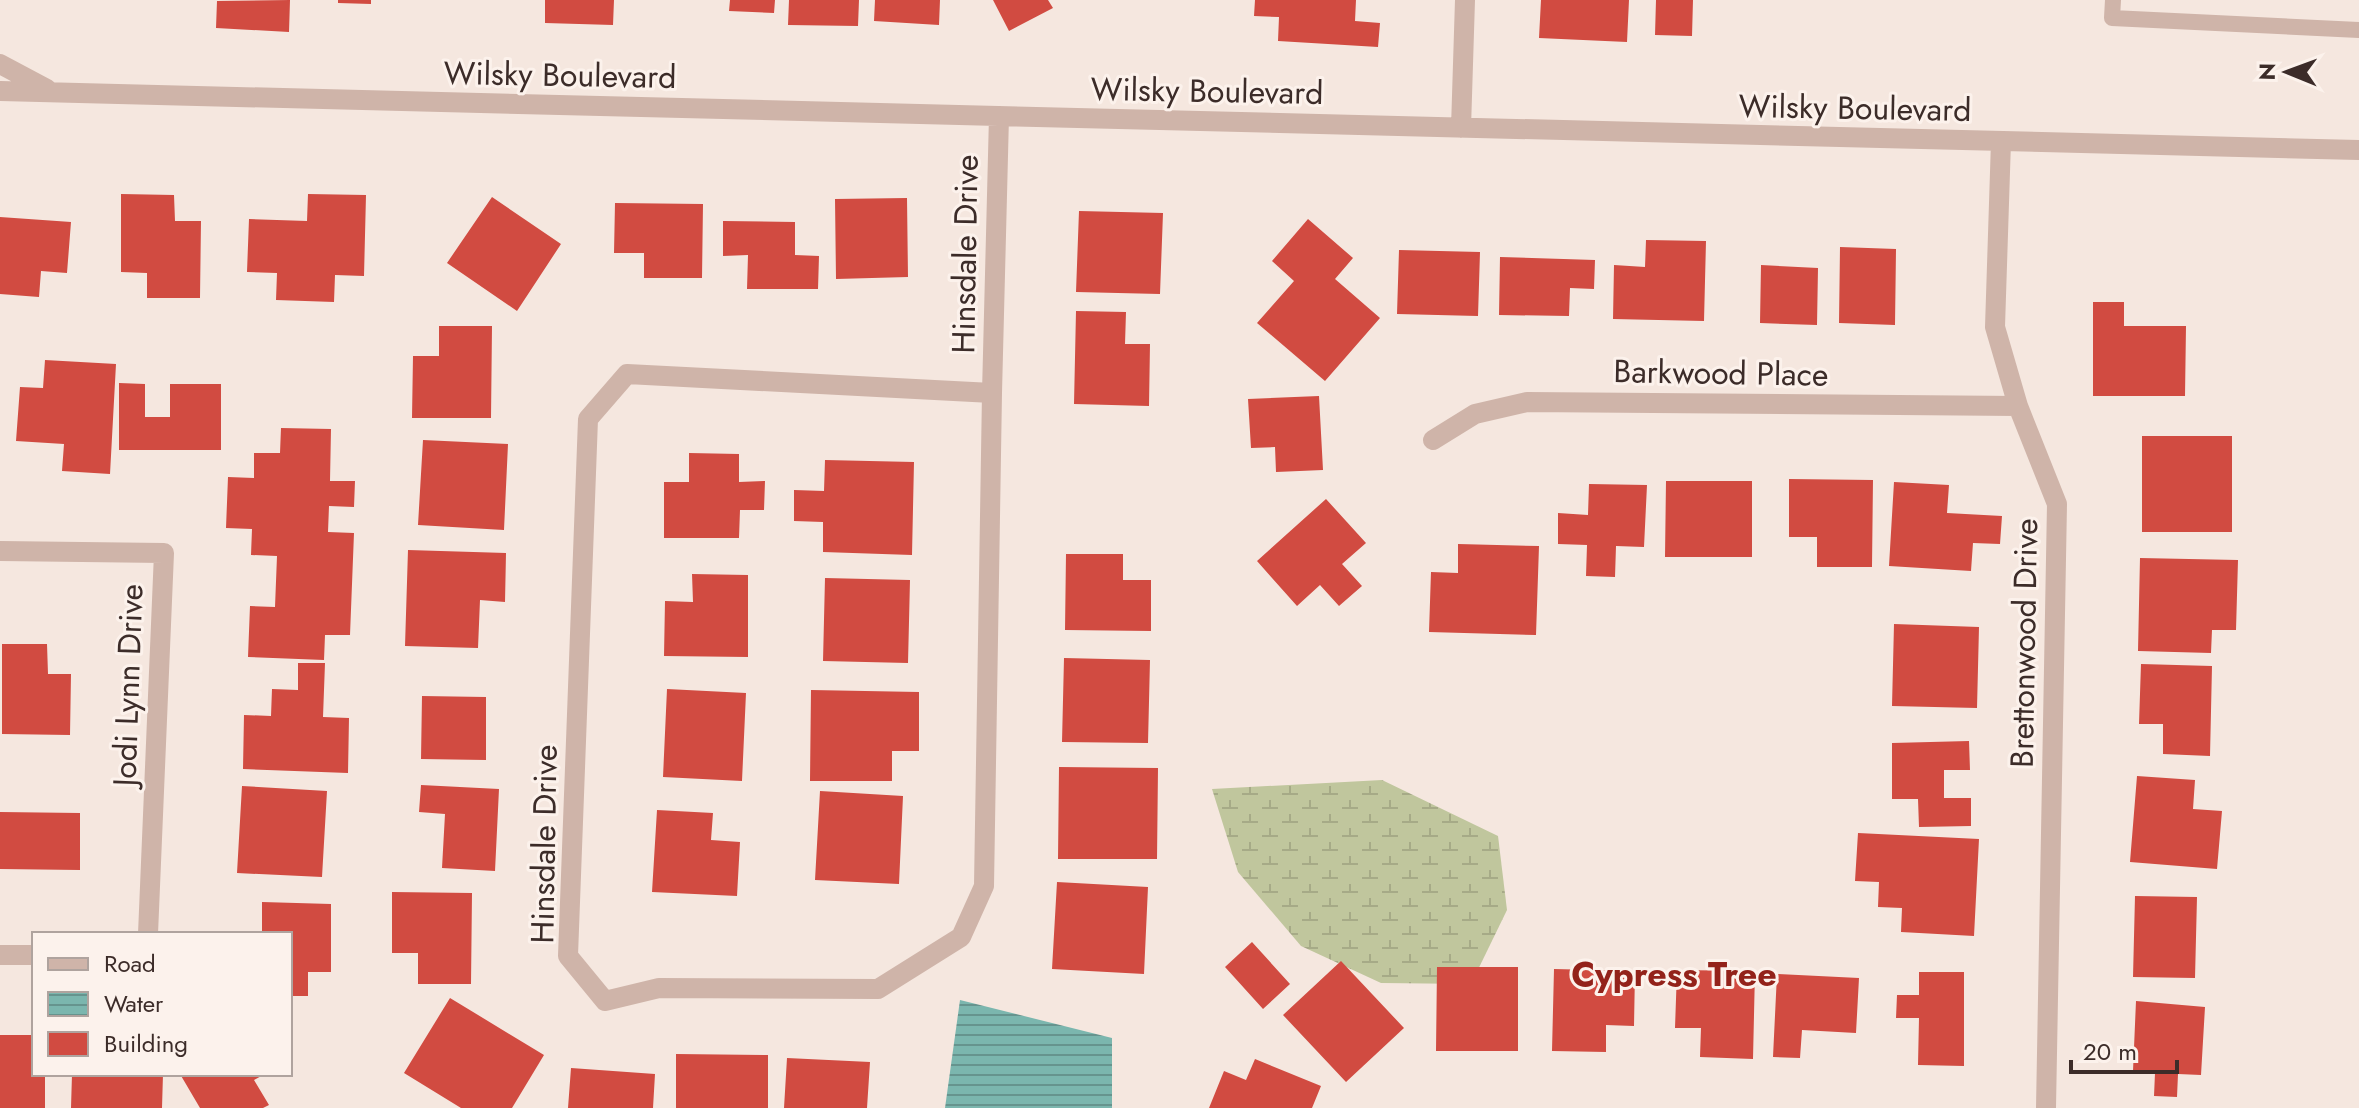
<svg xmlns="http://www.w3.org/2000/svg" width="2359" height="1108" viewBox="0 0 2359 1108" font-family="Jost,sans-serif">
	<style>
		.wetland { fill: url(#wetland-marsh) }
		.water { fill: url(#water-rules) }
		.building { fill: #d14b41 }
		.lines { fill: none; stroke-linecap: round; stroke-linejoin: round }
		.lane { stroke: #cfb4a9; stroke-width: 16 }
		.street { stroke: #cfb4a9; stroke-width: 20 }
		.labels { text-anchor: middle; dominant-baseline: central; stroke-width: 6; stroke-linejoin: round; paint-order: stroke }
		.street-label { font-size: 32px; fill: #3c2c29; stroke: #fcf2ec }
		.neighbourhood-label { font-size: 34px; font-weight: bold; fill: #93221a; stroke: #fcf2ec }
	</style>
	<defs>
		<pattern id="wetland-marsh" width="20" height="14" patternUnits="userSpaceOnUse" patternTransform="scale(2)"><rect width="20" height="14" fill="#c0c69d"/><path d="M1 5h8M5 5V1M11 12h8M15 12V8" fill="none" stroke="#a6aa87"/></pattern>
		<pattern id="water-rules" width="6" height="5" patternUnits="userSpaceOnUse" patternTransform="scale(2)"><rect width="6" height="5" fill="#7bb6ae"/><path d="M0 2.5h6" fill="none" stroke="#66948e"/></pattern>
	</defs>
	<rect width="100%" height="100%" fill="#f5e7df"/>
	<path class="wetland" d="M1382,780L1498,836L1507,910L1471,984L1381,983L1301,946L1238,872L1212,789Z"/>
	<path class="water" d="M960,1000L1112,1038V1108H945Z"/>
	<path class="building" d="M290,0L289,32L216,28L217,1Z
		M338,0H371V4L338,3Z
		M545,0H614L613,25L545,23Z
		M730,0H775L774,13L729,11Z
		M789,0H859L858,26L788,25Z
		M875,0H940L939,25L874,21Z
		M993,0H1048L1053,8L1009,31Z
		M1255,0H1356L1355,21L1380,23L1378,47L1278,41L1279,17L1254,16Z
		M1541,0H1629L1627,42L1539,38Z
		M1656,0H1693L1692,36L1655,35Z
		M121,194L174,195L175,221H201L200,298H147V273L121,272Z
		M308,194L366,195L364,276L335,275L334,302L276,300L277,273L247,272L249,219L307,221Z
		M492,197L561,244L517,311L447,263Z
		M907,198L908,277L836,279L835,199Z
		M615,203L703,204L702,278H644V253H614Z
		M1079,211L1163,213L1160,294L1076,292Z
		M0,217L71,222L67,273L41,271L39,297L0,294Z
		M1308,219L1353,258L1335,279L1380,318L1325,381L1257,323L1294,281L1272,261Z
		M723,221L795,222V255L819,256L818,289H747L748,255L723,256Z
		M1646,240L1706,241L1704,321L1613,319L1614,265L1645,267Z
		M1840,247L1896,249L1895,325L1839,323Z
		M1399,250L1480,252L1478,316L1397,314Z
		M1500,257L1595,260L1594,289L1570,288L1569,316L1499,315Z
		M1761,265L1818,268L1817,325L1760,323Z
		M2093,302H2124V326H2186L2185,396H2093Z
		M1076,311L1126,312L1125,344H1150L1149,406L1074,404Z
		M439,326H492L491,418H412L413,356H439Z
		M45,360L116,364L110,474L62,471L64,444L16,441L20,387L43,388Z
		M119,383L145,384V417H170V384H221V450H119Z
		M1319,396L1323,470L1276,472L1275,447L1251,448L1248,399Z
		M281,428L331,429L330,481H355L354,507L329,506L328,532L354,533L350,635H325L324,660L248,657L250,606L275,607L277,556L251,555L252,529L226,528L228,477L254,478V453H280Z
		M2142,436H2232V532H2142Z
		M423,440L508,444L504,530L418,525Z
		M689,453L739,454V482L765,481L764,510H740L739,538H664V482H689Z
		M825,460L914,462L912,555L823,552V522L794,521V490L824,491Z
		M1789,479L1873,480L1872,567H1817V537H1789Z
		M1666,481H1752V557H1665Z
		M1894,482L1949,485L1947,513L2002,516L2000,544L1973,543L1971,571L1889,566Z
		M1589,484L1647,485L1644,547L1616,546L1615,577L1586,576L1587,545L1558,544V513L1588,515Z
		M1326,499L1366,543L1342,564L1362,586L1339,606L1320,585L1297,606L1257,561Z
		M1458,544L1539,546L1536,635L1429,632L1431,572L1458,573Z
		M408,550L506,553L505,602L480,600L478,648L405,646Z
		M1066,554H1123V580H1151V631L1065,630Z
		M2140,558L2238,560L2236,630H2212L2211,653L2138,651Z
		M692,574L748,575V657L664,656L665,601L693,602Z
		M825,578L910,580L908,663L823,661Z
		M1894,624L1979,627L1977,708L1892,706Z
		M2,644H47L48,674H71L70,735L2,734Z
		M1064,658L1150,660L1148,743L1062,742Z
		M298,663H325L323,717L349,718L348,773L243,769L244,715L271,716L272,689L298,690Z
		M2141,664L2212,666L2210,756L2163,754V724H2139Z
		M667,689L746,693L742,781L663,777Z
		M811,690L919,692V751H892V781H810Z
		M422,696L486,697V760L421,759Z
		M1969,741L1970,770H1944V798H1971V826L1919,827L1918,799H1892V743Z
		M1059,767L1158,768L1157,859H1058Z
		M2137,776L2195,780L2193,809L2222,811L2217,869L2130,862Z
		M421,785L499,789L495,871L442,868L445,814L419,812Z
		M242,786L327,791L322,877L237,873Z
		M820,791L903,796L899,884L815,880Z
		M657,810L713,813L711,840L740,842L737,896L652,892Z
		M0,812L80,813V870L0,869Z
		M1858,833L1979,839L1974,936L1901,932L1902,908L1878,907L1879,882L1855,881Z
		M1057,882L1148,887L1144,974L1052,969Z
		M392,892L472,893L471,984H418V953H392Z
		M2135,896L2197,897L2195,978L2133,977Z
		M262,902L331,904V972H308V996H290V934H262Z
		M1252,942L1290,984L1263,1009L1225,967Z
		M1341,961L1404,1028L1346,1082L1283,1015Z
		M1437,967H1518V1051H1436Z
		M1554,969L1635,971L1634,1026L1606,1025V1052L1552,1051Z
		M1677,970L1755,971L1753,1059L1700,1057L1701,1028H1675Z
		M1919,972H1964V1066L1918,1065L1919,1018H1896L1897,995H1919Z
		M1777,974L1859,978L1856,1033L1802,1030L1800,1058L1773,1057Z
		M450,998L544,1055L512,1108H461L404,1073Z
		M2136,1001L2205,1007L2201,1075L2178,1074L2177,1097L2154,1096L2155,1073L2133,1071Z
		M0,1035H34V1074H45V1108H0Z
		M676,1054L768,1055V1108H676Z
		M787,1058L870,1062L867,1108H784Z
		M1255,1059L1321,1086L1312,1108H1209L1224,1071L1246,1080Z
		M571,1068L655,1074L653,1108H568Z
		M72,1074H163L162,1108H71Z
		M180,1074H265L254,1080L269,1105L263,1108H200Z"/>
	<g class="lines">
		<path class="lane" d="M2113,0L2112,18L2359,30"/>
		<path class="street" d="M0,64L47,89
			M0,91L2359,150
			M1461,128L1465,0
			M2001,141L1995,327L2018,406L2057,504L2046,1108
			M627,374L992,393L984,886L961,937L878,989L659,988L605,1001L568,956L588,419Z
			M992,393L999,116
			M1433,440L1475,414L1527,402L2018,406
			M0,551L164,553L148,934
			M0,955H34"/>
	</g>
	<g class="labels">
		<g class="street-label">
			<text transform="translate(560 75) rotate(1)">Wilsky Boulevard</text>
			<text transform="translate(1207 91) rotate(1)">Wilsky Boulevard</text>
			<text transform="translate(1855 108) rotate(1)">Wilsky Boulevard</text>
			<text transform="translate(965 254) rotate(-89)">Hinsdale Drive</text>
			<text transform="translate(1721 373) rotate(1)">Barkwood Place</text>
			<text transform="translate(2024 643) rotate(-89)">Brettonwood Drive</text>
			<text transform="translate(128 685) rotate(-88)">Jodi Lynn Drive</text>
			<text transform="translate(544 844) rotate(-89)">Hinsdale Drive</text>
		</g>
		<g class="neighbourhood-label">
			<text x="1674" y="974">Cypress Tree</text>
		</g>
	</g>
	<rect x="32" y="932" width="260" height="144" fill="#fcf2ec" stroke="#afa39e" stroke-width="2"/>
	<rect x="48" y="958" width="40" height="12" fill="#cfb4a9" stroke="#afa39e" stroke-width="2"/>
	<text x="104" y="972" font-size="24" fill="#3c2c29">Road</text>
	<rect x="48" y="992" width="40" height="24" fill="url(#water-rules)" stroke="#afa39e" stroke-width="2"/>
	<text x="104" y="1012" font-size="24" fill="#3c2c29">Water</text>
	<rect x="48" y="1032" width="40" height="24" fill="#d14b41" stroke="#afa39e" stroke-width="2"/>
	<text x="104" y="1052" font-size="24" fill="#3c2c29">Building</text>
	<g transform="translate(2287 72) rotate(271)" stroke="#fcf2ec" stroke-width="6" paint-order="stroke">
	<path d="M0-6L14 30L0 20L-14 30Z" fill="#3c2c29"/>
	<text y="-12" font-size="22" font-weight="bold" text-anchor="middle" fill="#3c2c29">N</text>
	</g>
	<path d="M2071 1060v12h106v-12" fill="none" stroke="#3c2c29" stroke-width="4"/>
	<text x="2083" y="1060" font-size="24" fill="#3c2c29" stroke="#fcf2ec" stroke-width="6" paint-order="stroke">20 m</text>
</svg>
